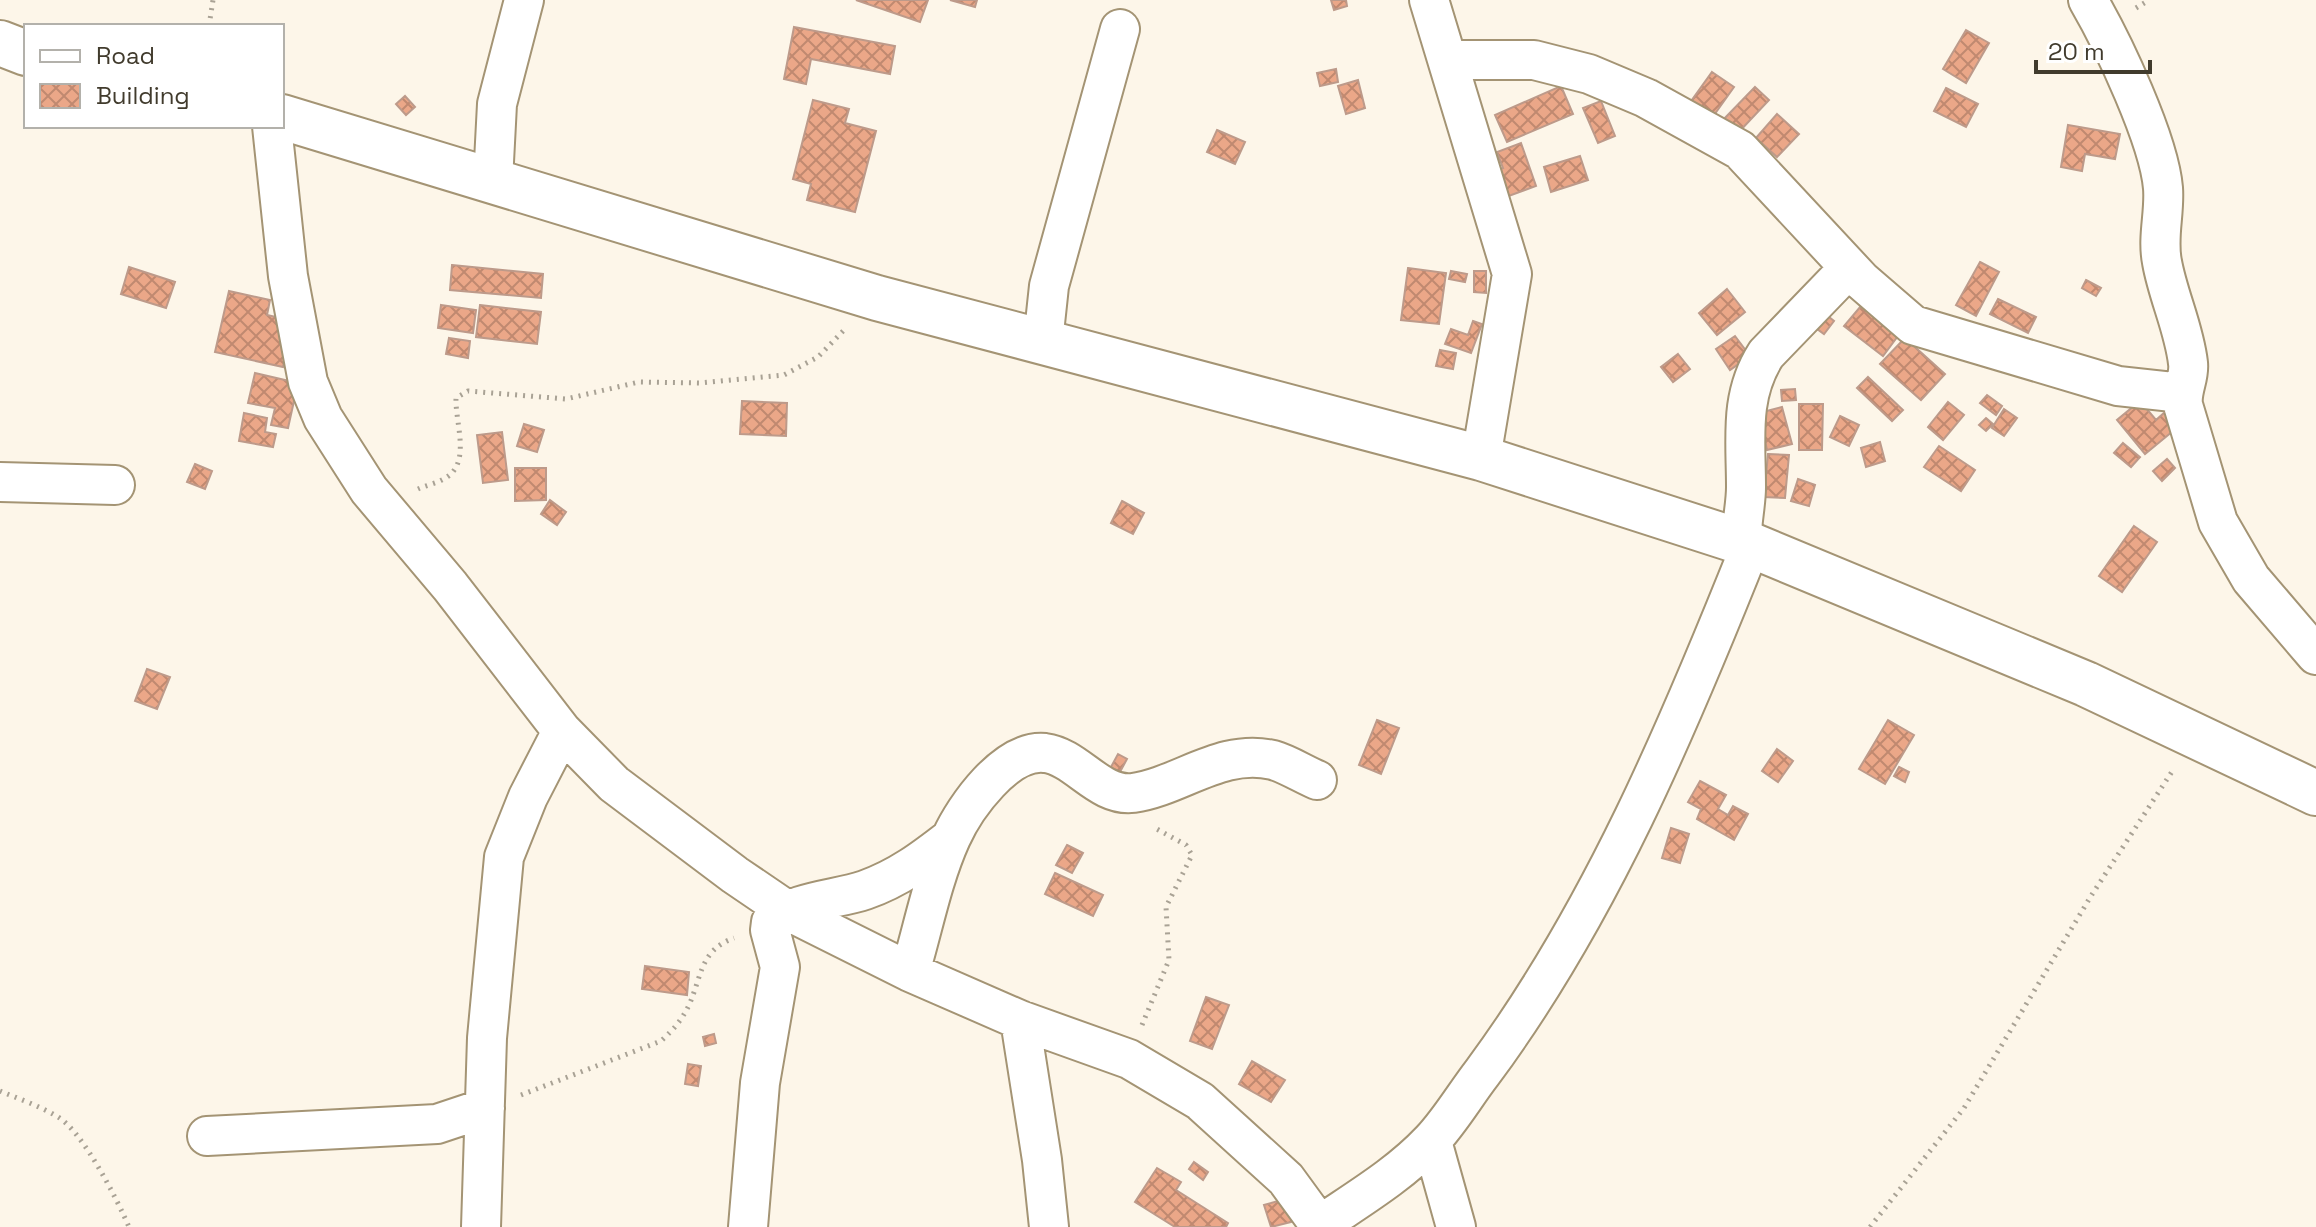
<svg xmlns="http://www.w3.org/2000/svg" width="2316" height="1227" viewBox="0 0 2316 1227" font-family="'Space Grotesk',sans-serif">
	<style>
		.building { fill: url(#building-cross-hatch); stroke: #bd9a8a; stroke-width: 2 }
		.lines { fill: none; stroke-linecap: round; stroke-linejoin: round }
		.minor-casing { stroke: #a49474; stroke-width: 42 }
		.tertiary-casing { stroke: #a49474; stroke-width: 48 }
		.path { stroke: #a9a295; stroke-width: 5; stroke-dasharray: 2 6; stroke-linecap: butt }
		.minor { stroke: #fff; stroke-width: 38 }
		.tertiary { stroke: #fff; stroke-width: 44 }
	</style>
	<defs>
		<pattern id="building-cross-hatch" width="8" height="8" patternUnits="userSpaceOnUse" patternTransform="scale(2)"><rect width="8" height="8" fill="#eba788"/><path d="M0 0l8 8M0 8l8-8" fill="none" stroke="#c08970"/></pattern>
	</defs>
	<rect width="100%" height="100%" fill="#fdf6e9"/>
	<path class="building" d="M856,0H928L920,22Z
		M950,0H977L975,7Z
		M1331,0H1346L1347,6L1334,10Z
		M794,27L895,46L890,74L811,59L806,84L784,79Z
		M1966,30L1989,43L1966,83L1943,69Z
		M1336,69L1338,82L1320,86L1317,73Z
		M1712,72L1734,87L1712,118L1689,104Z
		M1358,80L1365,108L1346,114L1338,86Z
		M1561,86L1573,114L1507,142L1495,115Z
		M1755,87L1769,100L1736,135L1721,122Z
		M1946,88L1978,104L1966,127L1934,111Z
		M405,96L415,107L406,115L396,104Z
		M813,100L849,109L845,123L876,131L855,212L807,200L811,184L793,179Z
		M1601,101L1615,136L1598,143L1583,108Z
		M1777,114L1799,134L1777,157L1756,138Z
		M2068,125L2120,134L2115,159L2085,154L2082,171L2061,167Z
		M1217,130L1245,142L1235,164L1207,152Z
		M1521,143L1536,186L1506,197L1496,170L1503,168L1497,152Z
		M1580,156L1588,180L1551,192L1544,167Z
		M1980,262L1999,272L1976,316L1956,305Z
		M452,265L543,274L541,298L450,290Z
		M129,267L175,282L166,308L121,294Z
		M1408,268L1446,273L1439,324L1401,320Z
		M1451,271L1467,274L1465,282L1449,279Z
		M1474,271H1486V293L1474,292Z
		M2086,280L2101,288L2096,296L2082,288Z
		M1727,289L1745,312L1717,335L1699,313Z
		M229,291L270,300L267,315L294,321L283,367L215,352Z
		M1998,299L2036,317L2028,333L1990,314Z
		M441,305L476,310L473,333L438,328Z
		M480,305L541,312L537,344L476,337Z
		M1861,306L1898,336L1883,356L1844,326Z
		M1824,313L1834,321L1824,334L1813,326Z
		M1473,321L1482,324L1471,353L1445,344L1451,329L1468,335Z
		M1735,336L1750,356L1730,370L1716,349Z
		M449,338L470,341L468,358L446,354Z
		M1905,338L1945,374L1921,400L1880,364Z
		M1440,350L1456,353L1453,369L1436,366Z
		M1678,354L1690,369L1673,382L1661,367Z
		M255,373L298,383L288,428L271,425L275,408L248,403Z
		M1868,377L1903,410L1892,421L1857,388Z
		M1795,389L1796,400L1782,401L1781,390Z
		M1987,395L2002,406L1996,415L1980,403Z
		M742,401L787,403L786,436L740,434Z
		M2140,401L2156,420L2165,412L2178,427L2145,454L2117,420Z
		M1948,402L1964,415L1943,440L1928,427Z
		M1799,404H1823L1822,450H1799Z
		M1782,407L1792,444L1767,450L1759,413Z
		M2004,409L2017,418L2004,436L1992,428Z
		M244,413L267,418L265,432L276,434L273,447L239,441Z
		M1840,416L1859,425L1849,446L1830,437Z
		M1986,418L1993,424L1986,431L1979,425Z
		M524,424L544,430L537,452L517,446Z
		M502,432L508,480L483,483L477,435Z
		M1880,442L1885,461L1866,467L1861,448Z
		M2123,443L2140,457L2131,467L2114,453Z
		M1939,446L1975,470L1961,491L1924,467Z
		M1768,454L1789,455L1785,498L1764,497Z
		M2167,459L2175,468L2162,481L2153,471Z
		M195,464L212,471L205,489L187,482Z
		M515,468H546V500L515,501Z
		M1798,479L1815,485L1809,506L1791,501Z
		M550,500L566,512L557,525L541,514Z
		M1122,501L1144,513L1133,534L1111,523Z
		M2134,526L2157,542L2122,592L2099,576Z
		M147,669L170,677L157,709L135,701Z
		M1377,720L1399,728L1381,774L1359,765Z
		M1888,720L1914,735L1885,784L1859,769Z
		M1777,749L1793,761L1778,782L1762,771Z
		M1118,754L1127,759L1120,772L1111,767Z
		M1899,767L1909,772L1905,782L1894,776Z
		M1700,781L1726,795L1718,809L1728,815L1733,806L1748,814L1734,840L1697,819L1701,809L1688,802Z
		M1671,828L1689,834L1680,863L1662,858Z
		M1067,845L1083,853L1072,873L1056,865Z
		M1055,873L1103,895L1093,916L1045,894Z
		M645,966L689,972L687,995L642,989Z
		M1206,997L1229,1005L1212,1049L1190,1041Z
		M714,1034L716,1043L705,1046L703,1037Z
		M1252,1061L1285,1080L1271,1102L1239,1084Z
		M688,1064L701,1066L698,1086L685,1084Z
		M1194,1162L1208,1172L1203,1180L1189,1169Z
		M1157,1168L1181,1182L1176,1190L1228,1223L1226,1227H1175L1135,1202Z
		M1289,1198L1295,1221L1271,1227L1264,1205Z"/>
	<g class="lines">
		<defs>
			<path id="minor" d="M1429,0L1512,274L1481,458
				M2088,0C2113,43 2159,140 2163,188C2165,213 2157,237 2162,262C2168,296 2184,328 2188,363C2190,377 2181,390 2183,405L2218,522L2251,579L2316,655
				M1448,60H1534L1589,74L1646,98L1740,150L1862,281L1913,325L2118,386L2182,393
				M272,126L288,276L308,382L323,418L369,490L450,586L562,731L614,784L735,875L788,911L910,972L1020,1020L1129,1059L1200,1101L1286,1179L1321,1227
				M493,181L497,104L524,0
				M1043,342L1049,286L1120,29
				M0,482L115,485
				M1742,542C1741,523 1746,506 1746,487C1746,439 1739,396 1766,354L1849,268
				M910,972C923,929 932,880 951,838C965,807 1006,749 1045,753C1077,757 1099,797 1133,793C1181,786 1221,748 1273,760C1287,764 1303,774 1317,780
				M1020,1020L1042,1160L1049,1227
				M207,1136L437,1124L485,1108
				M1432,1141L1456,1227
				M1320,1225C1358,1199 1399,1175 1431,1141C1450,1121 1465,1095 1482,1073C1600,914 1678,728 1751,545
				M481,1227L487,1038L504,857L528,797L562,731
				M748,1227L760,1083L780,967L770,930L771,922C795,900 836,900 865,890C899,878 924,859 951,838"/>
			<path id="tertiary" d="M0,43L26,53
				M282,117L877,298L1481,458L1751,545L2086,684L2316,793"/>
		</defs>
		<use href="#minor" class="minor-casing"/>
		<use href="#tertiary" class="tertiary-casing"/>
		<path class="path" d="M2136,8L2149,0
			M209,26L213,0
			M418,489C427,485 438,483 447,477C471,461 455,422 456,398L468,391L566,399L639,382L700,383L784,375L818,357L845,329
			M1142,1025L1169,960L1166,907L1192,855L1186,845L1155,828
			M0,1091C19,1099 40,1106 58,1117C83,1132 117,1199 129,1227
			M521,1095L661,1041C673,1030 682,1020 689,1005C702,976 700,950 734,938
			M1870,1227L1964,1108L2091,896L2173,770"/>
		<use href="#minor" class="minor"/>
		<use href="#tertiary" class="tertiary"/>
	</g>
	<rect x="24" y="24" width="260" height="104" fill="#ffffff" stroke="#b3b1ab" stroke-width="2"/>
	<rect x="40" y="50" width="40" height="12" fill="#ffffff" stroke="#b3b1ab" stroke-width="2"/>
	<text x="96" y="64" font-size="24" fill="#413b2d">Road</text>
	<rect x="40" y="84" width="40" height="24" fill="url(#building-cross-hatch)" stroke="#b3b1ab" stroke-width="2"/>
	<text x="96" y="104" font-size="24" fill="#413b2d">Building</text>
	<path d="M2036 60v12h114v-12" fill="none" stroke="#413b2d" stroke-width="4"/>
	<text x="2048" y="60" font-size="24" fill="#413b2d" stroke="#ffffff" stroke-width="6" paint-order="stroke">20 m</text>
</svg>
